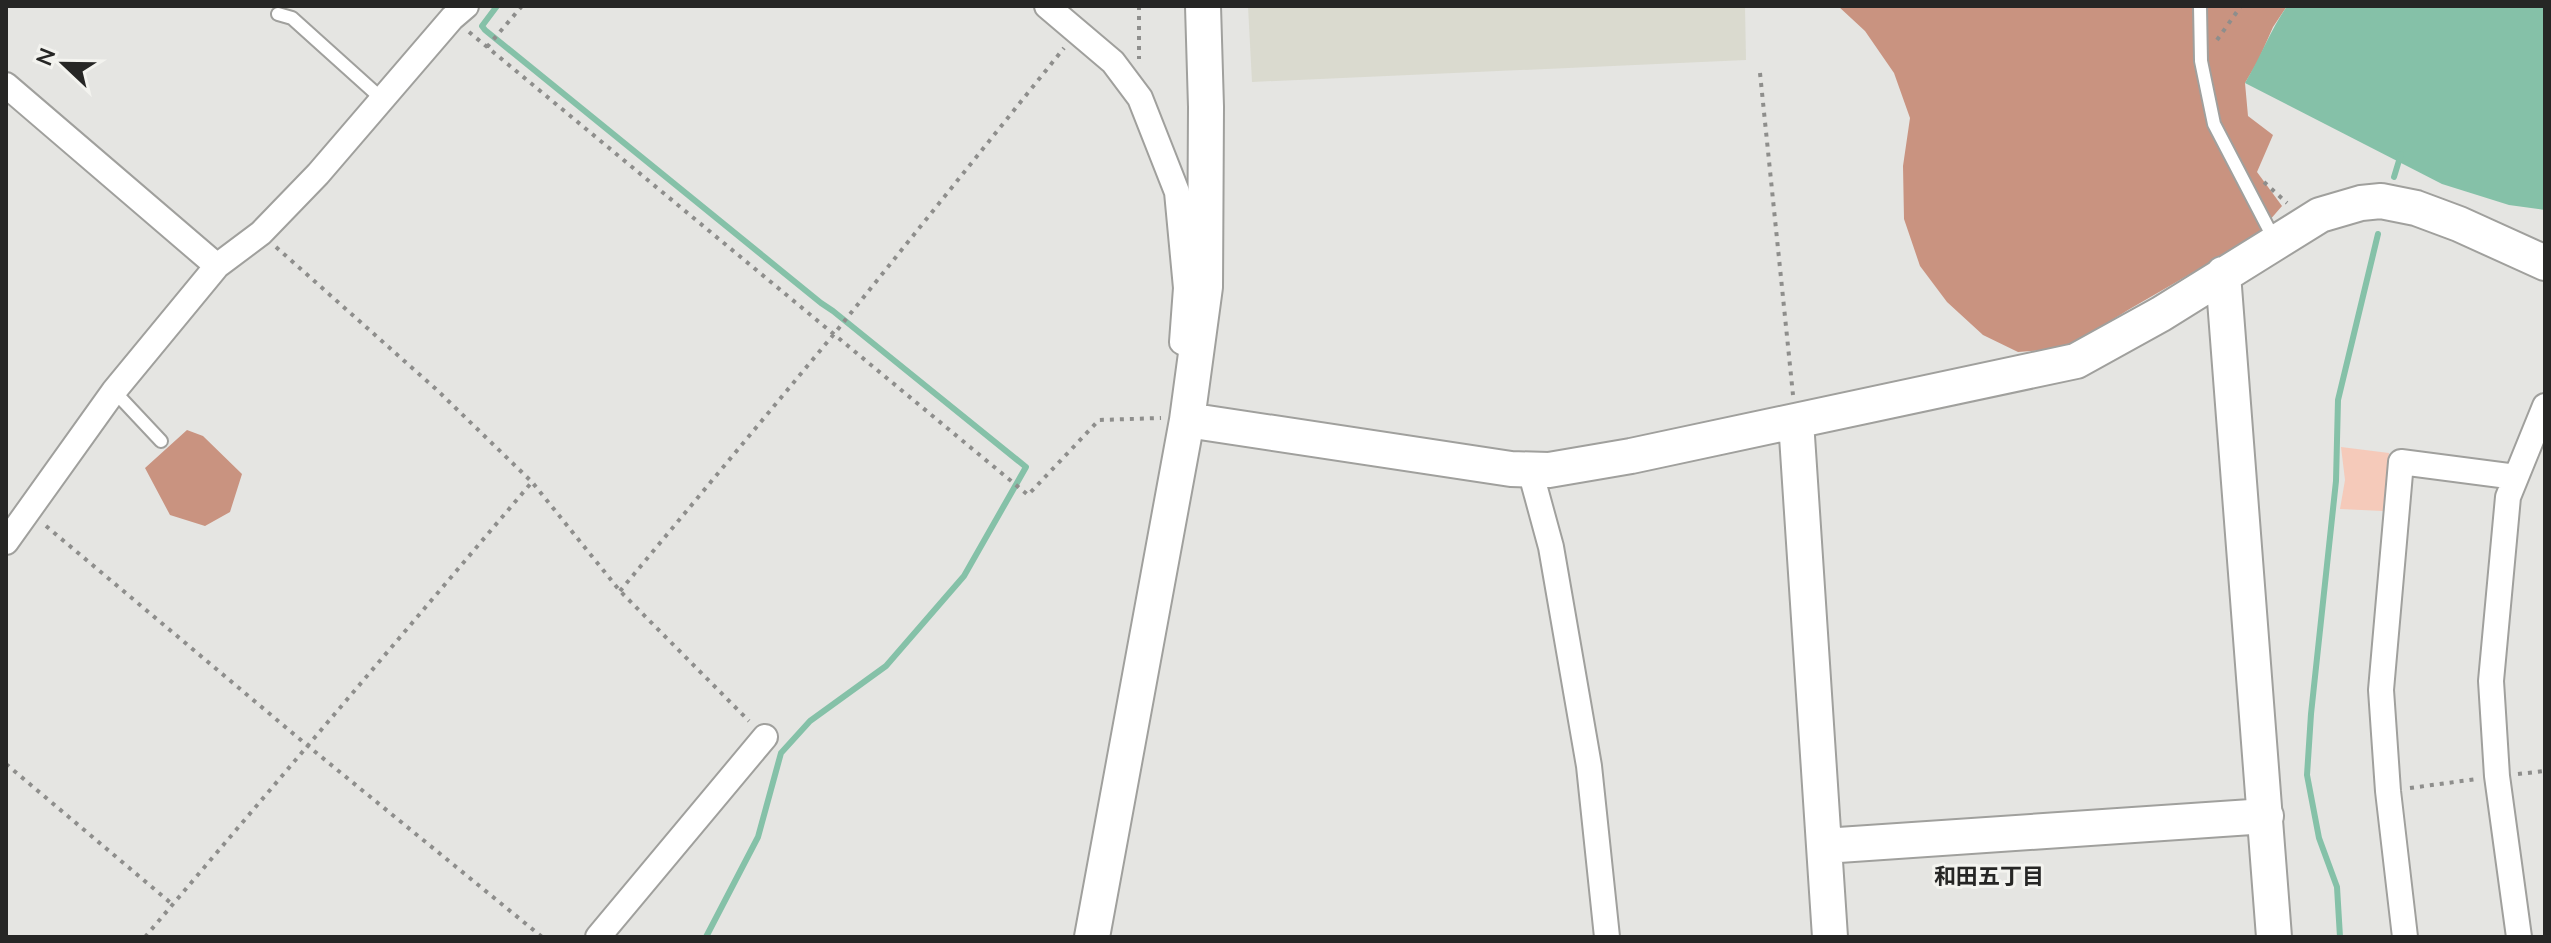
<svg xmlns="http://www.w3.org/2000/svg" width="2551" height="943" viewBox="0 0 2551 943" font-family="'Nunito Sans','Noto Sans JP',sans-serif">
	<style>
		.built { fill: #dadacf }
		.green { fill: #f5caba }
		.forest { fill: #c99380 }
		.water { fill: #85c1a8 }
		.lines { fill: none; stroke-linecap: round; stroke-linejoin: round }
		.stream { stroke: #85c1a8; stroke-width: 6 }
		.lane-casing { stroke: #a0a09d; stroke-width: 16 }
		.street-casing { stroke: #a0a09d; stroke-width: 28 }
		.secondary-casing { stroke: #a0a09d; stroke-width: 38 }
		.path { stroke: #8e8e8c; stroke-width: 4; stroke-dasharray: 4 6; stroke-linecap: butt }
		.lane { stroke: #fff; stroke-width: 12 }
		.street { stroke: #fff; stroke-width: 24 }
		.secondary { stroke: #fff; stroke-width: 34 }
		.labels { text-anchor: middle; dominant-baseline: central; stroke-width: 6; stroke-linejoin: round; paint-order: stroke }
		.neighbourhood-label { font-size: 22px; font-weight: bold; fill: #262625; stroke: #f3f3ef }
	</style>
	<rect width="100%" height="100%" fill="#e5e5e2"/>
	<path class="built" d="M1248,6H1745L1746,60L1252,82Z"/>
	<path class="green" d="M2341,447L2389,453L2383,511L2340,509L2345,480Z"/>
	<path class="forest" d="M1838,6H2287L2273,27L2258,61L2245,83L2248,116L2273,135L2257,172L2282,206L2256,236L2128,310L2068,348L2018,352L1983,335L1947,302L1920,266L1904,219L1903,166L1910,118L1894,73L1865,31Z
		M187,430L203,436L242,474L230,512L205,526L170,515L145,468Z"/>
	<path class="water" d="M2287,6H2545V210L2509,205L2442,184L2245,83C2260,58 2270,31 2287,6Z"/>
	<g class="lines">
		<path class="stream" d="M497,6L482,26L485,30L821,303L833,311L1026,467L964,576L886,666L810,721L781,753L758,837L706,937
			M2394,177L2401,154
			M2340,937L2337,887L2319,838L2307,775L2311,714L2336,481L2338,400L2378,234"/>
		<defs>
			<path id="lane" d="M2200,6L2201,61L2214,124L2274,239
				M278,14L292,18L382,99
				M114,391L161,441"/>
			<path id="street" d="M1047,6L1113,62L1140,98L1177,192L1186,288L1182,342L1184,343
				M6,85L217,266
				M1530,470L1551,547L1589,766L1607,937
				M6,542L114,391L217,266L261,233L318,174L452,18L466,6
				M598,937L765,737
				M2405,937L2388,791L2381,690L2401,462L2516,477
				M2519,937L2497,776L2491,681L2508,497L2545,406"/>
			<path id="secondary" d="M2223,274L2274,937
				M1187,420L1511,469L1549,470L1631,456L2076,361L2161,314L2320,215L2361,203L2381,201L2416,208L2459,224L2545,263
				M1796,421L1830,937
				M1824,846L2266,816
				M1092,937L1187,420L1205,287L1206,107L1203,6"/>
		</defs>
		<use href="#lane" class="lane-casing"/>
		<use href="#street" class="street-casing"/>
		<use href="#secondary" class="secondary-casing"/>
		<path class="path" d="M1139,6V59
			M469,32L1028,495L1099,420L1161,418
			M2217,40L2241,6
			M487,47L522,6
			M1760,73L1793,395
			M2264,182L2287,203
			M276,247L437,390L532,482L620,591L749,721
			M46,526L308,746L542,937
			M620,591L834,334L1064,48
			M6,764L172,904
			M2518,774L2545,771
			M2410,788L2477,779
			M145,937L532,482"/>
		<use href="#lane" class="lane"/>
		<use href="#street" class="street"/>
		<use href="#secondary" class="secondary"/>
	</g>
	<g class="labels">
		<g class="neighbourhood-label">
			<text x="1989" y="877">和田五丁目</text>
		</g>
	</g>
	<rect width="2551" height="943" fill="none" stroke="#262625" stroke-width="16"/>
	<g transform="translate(64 64) rotate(292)" stroke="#f3f3ef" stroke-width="6" paint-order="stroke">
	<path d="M0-6L14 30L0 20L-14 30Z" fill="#262625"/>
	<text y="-12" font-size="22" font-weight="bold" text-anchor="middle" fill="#262625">N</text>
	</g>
</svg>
